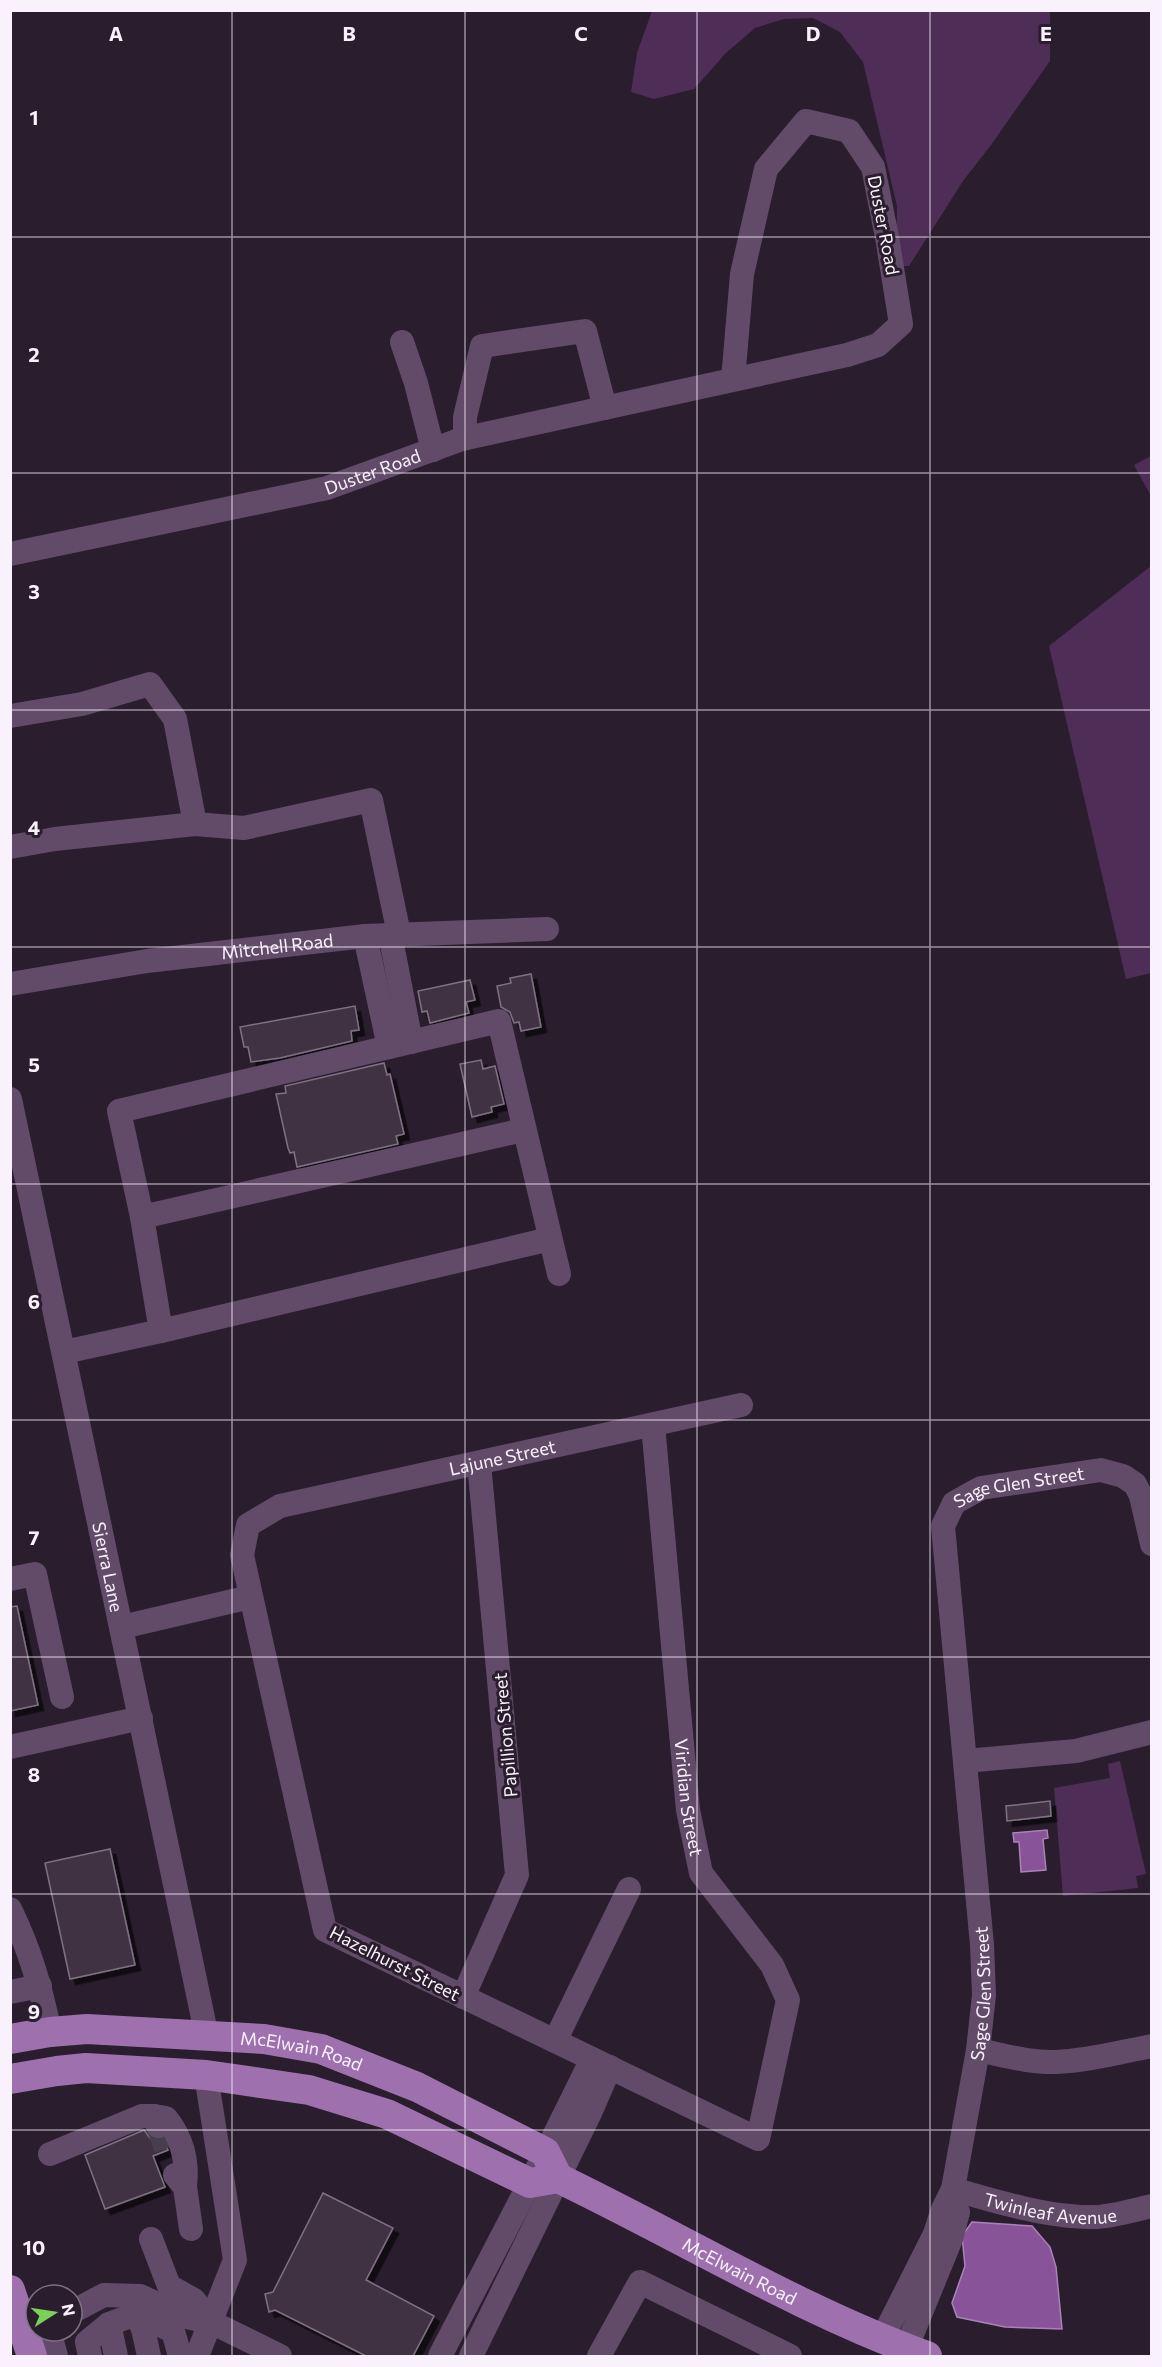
<svg xmlns="http://www.w3.org/2000/svg" width="1162" height="2367" viewBox="0 0 1162 2367" font-family="Commissioner,sans-serif">
	<style>
		.green { fill: #4e2d57 }
		.water { fill: #89539a; stroke: #ab82b7; stroke-width: 1.5 }
		.building { fill: #3f3343; stroke: #7f7083; stroke-width: 1.5; filter: url(#shadow) }
		.lines { fill: none; stroke-linecap: round; stroke-linejoin: round }
		.minor-tunnel { stroke: #493e4d; stroke-width: 24; stroke-dasharray: 24 12; stroke-linecap: butt }
		.minor { stroke: #624b69; stroke-width: 24 }
		.major { stroke: #9f70ae; stroke-width: 30 }
		.grid { fill: none; stroke: #f9f1fb; stroke-width: 1.5; stroke-opacity: 0.55 }
		.labels { text-anchor: middle; dominant-baseline: central; stroke-width: 6; stroke-linejoin: round; paint-order: stroke }
		.street-label { font-size: 18px; fill: #f9f1fb; stroke: #2a1e2e }
		.grid-label { font-size: 20px; text-anchor: middle; font-weight: bold; fill: #f9f1fb; stroke: #2a1e2e; stroke-width: 6; stroke-linejoin: round; paint-order: stroke }
	</style>
	<defs>
		<filter id="shadow"><feDropShadow dx="5.5" dy="5.5" stdDeviation="0" flood-color="#0009"/></filter>
	</defs>
	<rect width="100%" height="100%" fill="#2a1e2e"/>
	<path class="green" d="M652,11H1050V61L991,145L963,181L909,266H896L897,206L863,62L840,32L813,18L784,19L755,28L726,53L694,89L654,99L631,92L637,53Z
		M1151,456V496L1134,465Z
		M1151,566V973L1126,979L1049,646Z
		M1120,1761L1146,1874L1136,1876L1138,1888L1063,1896L1054,1788L1110,1778L1108,1764Z"/>
	<path class="water" d="M1047,1830L1048,1838L1043,1839L1046,1870L1021,1872L1019,1842H1014L1013,1833Z
		M972,2222L1032,2226L1050,2247L1056,2267L1062,2329L1005,2327L957,2317L952,2303L965,2266L962,2236Z"/>
	<path class="building" d="M531,974L541,1027L521,1031L519,1022L514,1023L510,1012L501,1007L497,986L511,983L510,978Z
		M470,980L475,1000L466,1002L469,1013L430,1023L427,1011L422,1012L418,991Z
		M355,1006L359,1030L351,1031L352,1041L280,1058L251,1062L248,1047H244L240,1027Z
		M481,1060L483,1069L495,1066L504,1104L491,1107L492,1112L472,1117L460,1064Z
		M384,1063L387,1075L390,1074L404,1134L396,1136L398,1144L297,1167L294,1152L290,1153L288,1148L276,1094L286,1093L285,1086Z
		M17,1606L38,1705L10,1711V1607Z
		M1050,1801L1051,1816L1007,1821L1006,1806Z
		M110,1849L135,1965L70,1979L45,1863Z
		M144,2130L150,2138L157,2140L163,2139L167,2148L168,2150L153,2156L165,2187L105,2209L85,2155Z
		M323,2193L393,2228L366,2280L434,2316L413,2356H366L275,2310L269,2312L265,2294L273,2292Z"/>
	<g class="lines">
		<path class="minor-tunnel" d="M158,2126L167,2150"/>
		<g class="minor">
			<path d="M402,342L416,383L433,450"/>
			<path d="M465,438V417L482,346L585,331L605,408"/>
			<path id="s1" d="M10,554L327,488L462,439L847,355L878,345L901,324L887,237L873,167L849,131L806,121L766,169L742,274L733,380"/>
			<path d="M10,716L82,704L150,684L175,719L195,824"/>
			<path d="M10,847L55,839L195,824L244,828L371,800L399,934"/>
			<path d="M390,934L411,1042"/>
			<path d="M365,936L389,1047"/>
			<path id="s2" d="M10,984L147,961L365,936L547,929"/>
			<path id="s3" d="M10,1099L207,2037"/>
			<path d="M523,1130L142,1217L161,1331L550,1239"/>
			<path d="M142,1217L119,1111L499,1021L559,1274"/>
			<path d="M64,1352L161,1331"/>
			<path id="s4" d="M653,1425L688,1810L701,1873L772,1965L788,2000L758,2139L325,1930L242,1555L248,1525L280,1506L741,1405"/>
			<path d="M10,1579L35,1574L62,1697"/>
			<path d="M122,1627L250,1597"/>
			<path d="M10,1747L141,1718"/>
			<path d="M965,1761L1076,1751L1152,1732"/>
			<path d="M10,1909C31,1952 40,1986 50,2032"/>
			<path d="M10,1992L40,1986"/>
			<path d="M463,1997L517,1875L479,1463"/>
			<path d="M555,2041L629,1889"/>
			<path d="M978,2050C1003,2055 1030,2063 1056,2062C1088,2061 1120,2052 1152,2046"/>
			<path d="M154,2116L166,2118C183,2139 188,2162 185,2187"/>
			<path d="M50,2154L142,2116H154L158,2126"/>
			<path d="M175,2175L185,2187L191,2229"/>
			<path id="s5" d="M953,2189C993,2201 1051,2218 1093,2217C1112,2217 1133,2210 1152,2206"/>
			<path d="M151,2239L169,2286L194,2300L211,2322"/>
			<path d="M133,2306L143,2329L149,2356"/>
			<path d="M72,2312L104,2295L140,2296L186,2317L211,2322L280,2356"/>
			<path d="M109,2324L116,2356"/>
			<path d="M54,2331L51,2338L56,2356"/>
			<path id="s6" d="M882,2339L935,2234L943,2209L953,2189L978,2050L984,1995L982,1945L943,1526L954,1503L981,1488L1101,1470L1123,1476L1135,1484L1141,1496L1152,1544"/>
			<path d="M906,2349L951,2239L958,2212"/>
			<path d="M90,2356L87,2342L109,2324L136,2314L173,2331L180,2356"/>
			<path d="M197,2356L235,2260L206,2075"/>
			<path d="M440,2356L551,2142L592,2059"/>
			<path d="M471,2356L590,2113L610,2067"/>
			<path d="M599,2356L640,2282L790,2356"/>
		</g>
		<g class="major">
			<path id="s7" d="M10,2039L50,2032L87,2029L264,2039L321,2049L417,2087L545,2152L558,2178"/>
			<path id="s8" d="M10,2079L57,2071L86,2068L206,2075L309,2090L387,2114L530,2183L558,2178C681,2237 798,2309 927,2356"/>
			<path d="M10,2290L32,2356"/>
		</g>
	</g>
	<path class="grid" d="M232,10V2356M465,10V2356M697,10V2356M930,10V2356M10,237H1152M10,473H1152M10,710H1152M10,947H1152M10,1184H1152M10,1420H1152M10,1657H1152M10,1894H1152M10,2130H1152"/>
	<g class="labels">
		<g class="street-label">
			<text transform="translate(884 225) rotate(79)">Duster Road</text>
			<text stroke="none"><textPath href="#s1" startOffset="372">Duster Road</textPath></text>
			<text stroke="none"><textPath href="#s2" startOffset="270">Mitchell Road</textPath></text>
			<text stroke="none"><textPath href="#s4" startOffset="1908">Lajune Street</textPath></text>
			<text stroke="none"><textPath href="#s6" startOffset="927">Sage Glen Street</textPath></text>
			<text stroke="none"><textPath href="#s3" startOffset="478">Sierra Lane</textPath></text>
			<text transform="translate(505 1735) rotate(-95)">Papillion Street</text>
			<text stroke="none"><textPath href="#s4" startOffset="374">Viridian Street</textPath></text>
			<text transform="translate(395 1963) rotate(27)">Hazelhurst Street</text>
			<text stroke="none"><textPath href="#s6" startOffset="364">Sage Glen Street</textPath></text>
			<text stroke="none"><textPath href="#s7" startOffset="294">McElwain Road</textPath></text>
			<text stroke="none"><textPath href="#s5" startOffset="100">Twinleaf Avenue</textPath></text>
			<text stroke="none"><textPath href="#s8" startOffset="774">McElwain Road</textPath></text>
		</g>
	</g>
	<g class="grid-label">
		<text x="116" y="41">A</text>
		<text x="349" y="41">B</text>
		<text x="581" y="41">C</text>
		<text x="813" y="41">D</text>
		<text x="1046" y="41">E</text>
		<text x="34" y="125">1</text>
		<text x="34" y="362">2</text>
		<text x="34" y="599">3</text>
		<text x="34" y="835">4</text>
		<text x="34" y="1072">5</text>
		<text x="34" y="1309">6</text>
		<text x="34" y="1545">7</text>
		<text x="34" y="1782">8</text>
		<text x="34" y="2019">9</text>
		<text x="34" y="2255">10</text>
	</g>
	<rect width="1162" height="2367" fill="none" stroke="#f9f1fb" stroke-width="24"/>
	<g transform="translate(54 2313) rotate(78)"><circle r="28" fill="#2a1e2e" stroke="#7d7280" stroke-width="1.5"/>
	<path d="M0-4.5L10 22L0 15L-10 22Z" fill="#79d158"/>
	<text y="-9" font-size="16" font-weight="bold" text-anchor="middle" fill="#f9f1fb">N</text>
	</g>
</svg>
